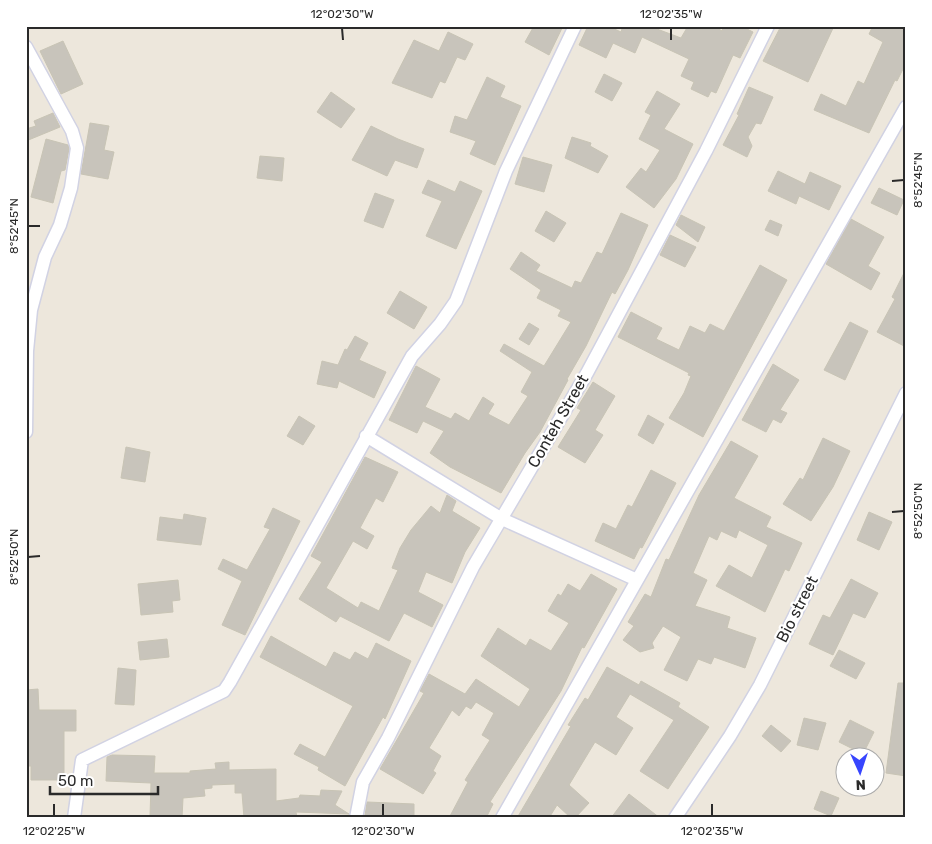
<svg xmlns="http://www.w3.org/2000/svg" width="932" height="844" viewBox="0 0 932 844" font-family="Rubik,sans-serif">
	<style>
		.building { fill: #c8c4bb; stroke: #c8c4b5 }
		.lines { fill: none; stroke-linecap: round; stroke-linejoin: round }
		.minor-casing { stroke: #d1d2e3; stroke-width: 15 }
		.minor { stroke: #fff; stroke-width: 12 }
		.ticks { fill: none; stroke: #2a2a2a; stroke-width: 2 }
		.labels { text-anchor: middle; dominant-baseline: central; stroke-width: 4.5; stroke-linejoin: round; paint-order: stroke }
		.street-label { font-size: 16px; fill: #2a2a2a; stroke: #fff }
		.neatline { fill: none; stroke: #2a2a2a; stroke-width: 2 }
		.ticks-label { font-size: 12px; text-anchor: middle; fill: #2a2a2a }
	</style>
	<rect width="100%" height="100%" fill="#ede7dc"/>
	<path class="building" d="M534,26H563L549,55L525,42Z
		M588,26H608L621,32L622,29L616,26H649L681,38L688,26H714L722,31L724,26H741L753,32L740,58L733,55L716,93L711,91L708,97L691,89L694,82L681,76L689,59L642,37L635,53L613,43L606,58L579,45Z
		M781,26H834L808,82L763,61Z
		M873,26H906V63L897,81L895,80L869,133L814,110L821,94L846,106L858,81L864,84L883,42L869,34Z
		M448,32L473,44L465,60L457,57L445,83L440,81L432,98L392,83L414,40L439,51Z
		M63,41L83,84L61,94L40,51Z
		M604,74L622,83L612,101L595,92Z
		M487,77L505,86L500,97L521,106L495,165L470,154L476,141L450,132L455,116L467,120Z
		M749,87L773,97L761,124L756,123L748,137L752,146L747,157L723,145L739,115L737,114Z
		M657,91L680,104L664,129L693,144L676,179L654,208L626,187L641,168L646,172L660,150L639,139L651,115L645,112Z
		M331,92L355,109L341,128L317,112Z
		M53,113L60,127L26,141V129L36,126L34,121Z
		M90,123L109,126L104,150L114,152L108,179L81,174Z
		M371,126L398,139L424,149L417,168L395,160L387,176L352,160Z
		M572,137L591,143L590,146L608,156L598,173L565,158Z
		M46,139L68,145L69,149L65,170L61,171L53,203L31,197Z
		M260,156L284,158L282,181L257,178Z
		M523,157L552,165L544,192L515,184Z
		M778,171L805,184L810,172L841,186L829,210L799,196L796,204L768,191Z
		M428,180L455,192L460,181L482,191L456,249L426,236L442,201L422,193Z
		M879,188L904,200L897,215L871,203Z
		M375,193L394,200L383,228L364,221Z
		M546,211L566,223L554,242L535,231Z
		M621,213L648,225L628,270L615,294L612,292L586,346L567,379L568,380L540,432L525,453L501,493L450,467L430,453L444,431L423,421L417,433L389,420L416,366L440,379L425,407L451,419L455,413L469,421L483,397L494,404L488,414L509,425L528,396L521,392L532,372L500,351L504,344L544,366L571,322L558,316L561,310L537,298L541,290L510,269L521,252L540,265L536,271L572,288L575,281L581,283L597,252L602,254Z
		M681,215L705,227L698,242L676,225Z
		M851,219L884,237L868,266L880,273L871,290L826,264Z
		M770,220L782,225L778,236L765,230Z
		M670,235L696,247L685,267L660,255Z
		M760,265L787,280L703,437L669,418L684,393L691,376L688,375L689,373L618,337L631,312L662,328L656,339L679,350L690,326L705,333L710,324L724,331Z
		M906,269V347L877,332L895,299L892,297Z
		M400,291L427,307L414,329L387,313Z
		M850,322L868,331L845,380L824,370Z
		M529,323L539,329L529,345L519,339Z
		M355,336L368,343L359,360L386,372L374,398L339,381L337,388L317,384L322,361L338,365L345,349L347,350Z
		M773,364L799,380L780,410L787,413L781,423L773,419L766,432L742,420Z
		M593,382L615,396L595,430L603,435L585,463L558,447L581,410L577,408Z
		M648,415L664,424L653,444L638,435Z
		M299,416L315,426L303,445L287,436Z
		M823,438L850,451L833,487L811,521L783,504L800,478L803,480Z
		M731,441L758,456L734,498L771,517L766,527L802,543L789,571L785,569L765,612L716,586L729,565L752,578L768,545L739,530L736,538L721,531L717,540L709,536L693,573L707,580L695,606L730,617L727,628L756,638L745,668L714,657L711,664L698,659L687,681L664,670L681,637L663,626L652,643L654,648L640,652L623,640L634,626L628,622L645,594L651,597L666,559L669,560L699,495Z
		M126,447L150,452L145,482L121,478Z
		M365,457L398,472L383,502L376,498L360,528L374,536L367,549L353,541L326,588L358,608L361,602L379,611L398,570L392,568L400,548L411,530L431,506L440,513L447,495L456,501L452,511L480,528L465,552L452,583L426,572L418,592L443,605L432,627L404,613L389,641L340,616L336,622L299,599L322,562L311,556Z
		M651,470L676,483L642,548L640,547L634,559L595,541L603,523L616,529L628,505L632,507Z
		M273,508L300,521L245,635L222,625L242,581L218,569L223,559L247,570L270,529L264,527Z
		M869,512L892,522L879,550L857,540Z
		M184,514L206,518L201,545L157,540L160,517L183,520Z
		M591,574L617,589L584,648L582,647L561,691L490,802L493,804L486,818H449L468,782L465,780L490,740L482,735L494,713L476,702L471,709L466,706L459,716L452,710L429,748L441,756L433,771L436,773L423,794L380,769L424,693L420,691L429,674L465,694L476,679L519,707L530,689L481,656L498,628L526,646L530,639L551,651L569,623L548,611L558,594L561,596L568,584L580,591Z
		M851,579L878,593L865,618L853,613L833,655L809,644L823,615L830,618Z
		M178,580L180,600L172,601L173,612L141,615L138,584Z
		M271,636L326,667L334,652L350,660L355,652L368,659L376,643L411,661L385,719L383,717L345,786L318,770L319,767L294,754L300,744L325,757L353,706L260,657Z
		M167,639L169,657L140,660L138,642Z
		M839,650L865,663L856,679L830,666Z
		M607,667L639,685L641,681L680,703L678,707L709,727L668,789L640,771L674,720L630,694L616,717L633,728L616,755L595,742L569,785L589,803L575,818H571L557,805L549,818H517L571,726L568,725L585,698L588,700Z
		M118,668L136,670L134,705L115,704Z
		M898,683H906V776L886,773Z
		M38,689L39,710H76V731H64V780H31V766H26V690Z
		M804,718L826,723L818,750L797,745Z
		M850,720L874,732L863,754L839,742Z
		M771,725L791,741L781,752L762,736Z
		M112,755L155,756L154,773H190V771L216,769L215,763L229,762V770L276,769V801L299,798L300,795L320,796L321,790L342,791L335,805L349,814L296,812L297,818H244L242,793H235V784L212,785V788L204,789L205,796L183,798L182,818L150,817L151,783L106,781L107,757Z
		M821,791L839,798L831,816L814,809Z
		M629,794L660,818H611Z
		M367,802L414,804V818H367L365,816Z"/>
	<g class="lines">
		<defs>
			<path id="minor" d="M26,47L72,131L77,148L71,188L60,225L45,257L31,310L27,351L26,432
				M366,436L502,519L637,580
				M74,818L82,760L224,691L230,682L412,356L440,324L456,301L506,171L575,26
				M356,818L363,782L388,738L473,567L587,373L706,151L768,26
				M502,818L906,107
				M675,818L730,736L760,685L906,393"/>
		</defs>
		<use href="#minor" class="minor-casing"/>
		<use href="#minor" class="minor"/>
	</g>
	<path class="ticks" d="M342,28L343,40M671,28V40M892,181L904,180M28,226H40M892,512L904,511M28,557L40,556M54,804V816M383,804V816M712,804V816"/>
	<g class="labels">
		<g class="street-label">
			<text transform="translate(558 421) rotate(-60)">Conteh Street</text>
			<text transform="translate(797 609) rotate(-63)">Bio street</text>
		</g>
	</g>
	<rect width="932" height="844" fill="none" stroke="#ffffff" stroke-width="55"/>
	<g transform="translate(860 772) rotate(177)"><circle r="24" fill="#ffffff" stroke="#aaaaaa"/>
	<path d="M0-4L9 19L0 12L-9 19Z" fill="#3745fe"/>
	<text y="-8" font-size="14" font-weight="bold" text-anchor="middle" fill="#2a2a2a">N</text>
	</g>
	<path d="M50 786v8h108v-8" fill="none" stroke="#2a2a2a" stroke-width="2.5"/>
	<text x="58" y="786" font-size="15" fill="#2a2a2a" stroke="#ffffff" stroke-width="4" paint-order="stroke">50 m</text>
	<rect x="28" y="28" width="876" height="788" class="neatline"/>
	<g class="ticks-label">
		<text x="342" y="18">12°02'30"W</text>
		<text x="671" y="18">12°02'35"W</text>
		<text transform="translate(918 180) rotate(-90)" y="4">8°52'45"N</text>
		<text transform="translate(14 226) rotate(-90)" y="4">8°52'45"N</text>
		<text transform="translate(918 511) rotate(-90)" y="4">8°52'50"N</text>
		<text transform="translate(14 557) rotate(-90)" y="4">8°52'50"N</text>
		<text x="54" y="835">12°02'25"W</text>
		<text x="383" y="835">12°02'30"W</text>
		<text x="712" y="835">12°02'35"W</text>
	</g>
</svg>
